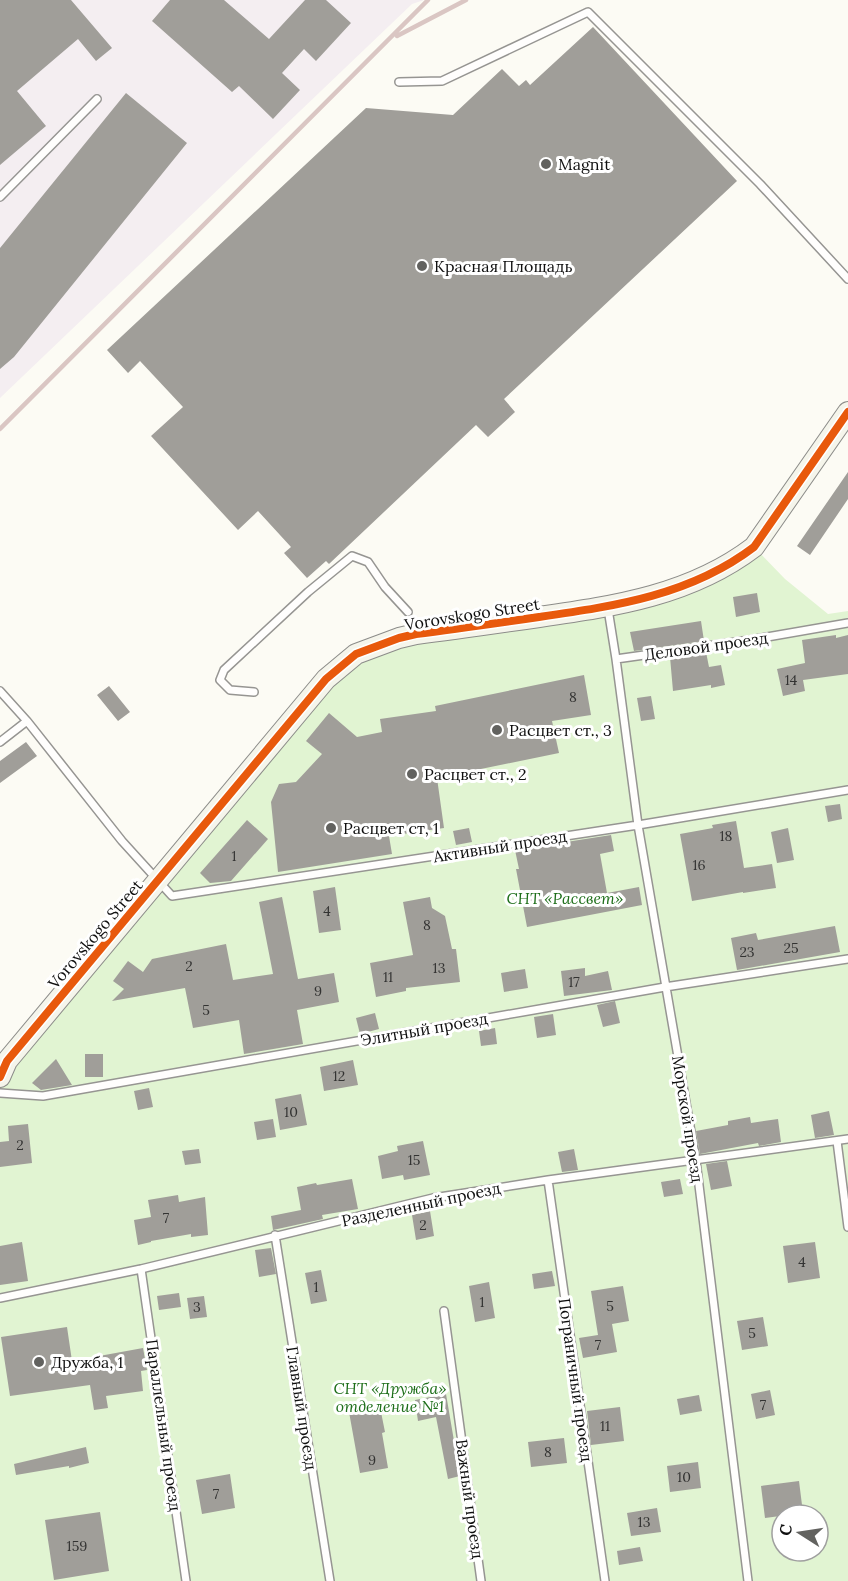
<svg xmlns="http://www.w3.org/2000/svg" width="848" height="1581" viewBox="0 0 848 1581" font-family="Lora,serif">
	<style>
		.industrial { fill: #f4eef1 }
		.green { fill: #e1f4d2; fill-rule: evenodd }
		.building { fill: #a09e99 }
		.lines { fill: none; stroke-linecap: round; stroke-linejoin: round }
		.lane-casing { stroke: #969592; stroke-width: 10 }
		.secondary-casing { stroke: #8c8c89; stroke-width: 22 }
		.lane { stroke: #fffefd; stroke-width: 7 }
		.secondary { stroke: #f5f5eb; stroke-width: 20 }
		.rail { stroke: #dac6c3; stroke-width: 4.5 }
		.cycleway-casing { stroke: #fff; stroke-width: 11 }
		.cycleway { stroke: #e8590c; stroke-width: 8 }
		.poi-dot { fill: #62625f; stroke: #fff; stroke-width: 2 }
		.labels { text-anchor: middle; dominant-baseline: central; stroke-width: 6; stroke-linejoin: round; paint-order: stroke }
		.number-label { font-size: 14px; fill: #333332 }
		.poi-label { font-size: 16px; fill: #0f0f0f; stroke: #fff; text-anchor: start }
		.street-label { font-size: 16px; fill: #0f0f0f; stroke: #fff }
		.park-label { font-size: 16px; font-style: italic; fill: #1d6e19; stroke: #fff }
	</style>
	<rect width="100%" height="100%" fill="#fcfbf4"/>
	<path class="industrial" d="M0,0H424L412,4L0,398Z"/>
	<path class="green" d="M754,547L785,579L828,614L848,611V1581H0V1073L356,654L608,607ZM782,1515H818V1551H782Z"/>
	<path class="building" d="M0,0H71L112,48L96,61L78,39L17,91L46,126L0,165Z
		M170,0H224L269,39L305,0H326L351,23L316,61L304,49L282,73L300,90L273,119L239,86L232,92L152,21Z
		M593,27L737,181L504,399L515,412L488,437L476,425L329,564L326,561L307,578L284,553L291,547L258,511L238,530L151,436L183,407L140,361L128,373L107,350L366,108L453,115L502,69L519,86L526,80L530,85Z
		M126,93L187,143L14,357L0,369V248Z
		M848,472V499L810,555L797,546Z
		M757,593L760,612L736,617L733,597Z
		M701,621L704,641L634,651L630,632Z
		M836,635V638L848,635V674L803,680L805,691L783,696L777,669L805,663L802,640Z
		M706,652L709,667L721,665L725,685L711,688V685L673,691L670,657Z
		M584,675L591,715L552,721L559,753L437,778L444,828L389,836L392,854L278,872L271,802L279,784L296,782L322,754L306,741L329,713L357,737L382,732L380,719L436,711L435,706Z
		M109,686L130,712L118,721L97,695Z
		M651,696L655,719L641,721L637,698Z
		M26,742L37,756L0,783V761Z
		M840,804L842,819L828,822L825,806Z
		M247,820L268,839L231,881L210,883L200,873Z
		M736,821L744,868L772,864L776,888L743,893V892L692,901L680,834L713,828L712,825Z
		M469,828L472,842L456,845L453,831Z
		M788,828L794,860L777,863L771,832Z
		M611,835L614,851L600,854L607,893L639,887L642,905L527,927L516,869H519L515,850Z
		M335,887L341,930L319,933L313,891Z
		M282,897L298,979L334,973L339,1002L297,1010L303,1044L244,1054L239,1020L193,1028L185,988L112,1001L124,989L113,981L128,961L143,972L152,959L226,944L233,980L273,974L259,902Z
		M430,897L432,908L445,916L452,949H456L460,982L406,988V991L376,997L370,963L413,955L403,902Z
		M835,926L840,952L737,970L731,938L756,933L758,940Z
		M585,968V976L608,971L612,990L564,996L561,971Z
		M525,969L528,988L504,992L501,973Z
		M615,1001L620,1023L603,1027L597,1005Z
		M375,1013L379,1029L360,1034L356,1018Z
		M553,1014L556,1035L537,1038L534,1017Z
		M495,1028L497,1044L481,1046L479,1031Z
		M85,1054H103V1077H85Z
		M56,1059L72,1085L41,1090L32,1083Z
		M353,1060L358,1085L324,1091L320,1067Z
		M149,1088L153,1107L138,1110L134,1091Z
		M301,1094L307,1125L280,1130L275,1099Z
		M829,1111L834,1135L815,1138L811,1115Z
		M750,1117L751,1123L778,1119L781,1142L759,1146L758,1143L700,1154L696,1131L728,1125V1121Z
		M273,1119L276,1137L257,1140L254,1122Z
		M28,1124L32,1163L0,1167V1142L9,1141L8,1126Z
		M423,1141L430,1175L404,1180L403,1175L382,1179L378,1156L398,1151L397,1146Z
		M199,1149L201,1163L185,1165L182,1151Z
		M574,1149L578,1170L562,1172L558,1152Z
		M727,1161L732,1186L711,1190L706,1164Z
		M352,1179L358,1209L322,1215L323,1219L273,1230L271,1216L301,1210L297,1187L316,1183L317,1185Z
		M680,1179L683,1194L664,1197L661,1182Z
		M178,1195L179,1202L205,1197L208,1235L191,1237V1234L151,1241V1242L138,1245L134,1220L151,1217L148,1200Z
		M430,1211L434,1236L416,1240L412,1215Z
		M22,1242L28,1281L0,1285V1246Z
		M815,1242L820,1278L788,1283L783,1246Z
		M271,1248L276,1274L259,1277L255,1250Z
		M321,1270L327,1301L311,1304L305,1273Z
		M552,1271L555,1286L534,1289L532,1274Z
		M489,1282L495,1318L475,1322L469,1286Z
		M623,1286L629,1321L612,1324L617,1352L583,1358L579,1338L598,1335L591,1291Z
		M179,1293L181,1307L159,1310L157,1296Z
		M204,1296L207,1317L190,1319L187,1298Z
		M763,1317L768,1346L742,1350L737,1321Z
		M67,1327L72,1361L143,1348L147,1370L141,1371L143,1391L106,1396L108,1408L94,1410L90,1385L10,1396L1,1337Z
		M770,1390L775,1415L756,1419L751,1394Z
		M446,1394L460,1476L448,1479L436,1417L418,1421L415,1400Z
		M699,1395L702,1411L680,1415L677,1399Z
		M380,1407L385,1432L382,1433L388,1468L360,1473L349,1412Z
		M620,1407L624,1441L591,1445L587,1411Z
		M564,1438L567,1463L531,1467L528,1442Z
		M86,1447L89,1463L69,1468V1466L16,1475L14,1464Z
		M698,1462L701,1488L670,1492L667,1466Z
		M230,1474L235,1508L202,1514L196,1480Z
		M799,1481L803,1513L765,1518L761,1486Z
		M657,1508L661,1532L631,1536L627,1513Z
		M100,1512L109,1571L54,1580L45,1520Z
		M640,1547L643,1561L619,1565L617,1551Z"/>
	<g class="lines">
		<defs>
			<path id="lane" d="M399,82L442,81L588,12L760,184L848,279
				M0,197L97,99
				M608,609L616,659L750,640L848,623
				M616,659L638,825L696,1161L748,1581
				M0,691L27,721L122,841L172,896L638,825L848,790
				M254,692L230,690L220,680L224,670L308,592L352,556L368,562L385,587L408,612
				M0,742L27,721
				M0,1093L43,1096L665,987L848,959
				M837,1141L848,1227
				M548,1180L605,1581
				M275,1235L330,1581
				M141,1269L186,1581
				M0,1298L141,1269L433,1198L548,1180L848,1139
				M444,1311L481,1581"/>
			<path id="secondary" d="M0,1077L7,1061L326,679L356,654L399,638L416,634C457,629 498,623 539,617C616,606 691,595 754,547L848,412"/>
		</defs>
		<use href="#lane" class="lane-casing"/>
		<use href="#secondary" class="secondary-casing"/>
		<use href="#lane" class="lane"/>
		<use href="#secondary" class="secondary"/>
		<path class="rail" d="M397,36L466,0
			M0,429L428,0"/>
		<defs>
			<path id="cycleway" d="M0,1077L7,1061L326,679L356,654L399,638L416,634C457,629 498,623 539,617C616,606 691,595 754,547L848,412"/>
		</defs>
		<use href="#cycleway" class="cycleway-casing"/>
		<use href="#cycleway" class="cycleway"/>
	</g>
	<g class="poi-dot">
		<circle cx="546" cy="164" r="6"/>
		<circle cx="422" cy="266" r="6"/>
		<circle cx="497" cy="730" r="6"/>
		<circle cx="412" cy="774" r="6"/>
		<circle cx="331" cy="828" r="6"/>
		<circle cx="39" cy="1362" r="6"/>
	</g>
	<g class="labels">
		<g class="number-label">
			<text x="791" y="680">14</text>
			<text x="573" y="697">8</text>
			<text x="726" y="836">18</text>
			<text x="234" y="856">1</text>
			<text x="699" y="865">16</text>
			<text x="327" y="911">4</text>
			<text x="427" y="925">8</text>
			<text x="791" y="948">25</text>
			<text x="747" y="952">23</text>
			<text x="189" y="966">2</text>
			<text x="439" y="968">13</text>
			<text x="388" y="977">11</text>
			<text x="574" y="982">17</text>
			<text x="318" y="991">9</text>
			<text x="206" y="1010">5</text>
			<text x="339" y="1076">12</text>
			<text x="291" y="1112">10</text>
			<text x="20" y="1145">2</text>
			<text x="414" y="1160">15</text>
			<text x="166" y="1218">7</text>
			<text x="423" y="1225">2</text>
			<text x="802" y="1262">4</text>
			<text x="316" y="1287">1</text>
			<text x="482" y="1302">1</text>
			<text x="610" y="1306">5</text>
			<text x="197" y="1307">3</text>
			<text x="752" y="1333">5</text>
			<text x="598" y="1345">7</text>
			<text x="763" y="1405">7</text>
			<text x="605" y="1426">11</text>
			<text x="548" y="1452">8</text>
			<text x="372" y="1460">9</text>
			<text x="684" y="1477">10</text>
			<text x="216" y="1494">7</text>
			<text x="644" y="1522">13</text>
			<text x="77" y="1546">159</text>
		</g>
		<g class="poi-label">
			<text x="558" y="164">Magnit</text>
			<text x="434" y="266">Красная Площадь</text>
			<text x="509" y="730">Расцвет ст., 3</text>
			<text x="424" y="774">Расцвет ст., 2</text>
			<text x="343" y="828">Расцвет ст, 1</text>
			<text x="51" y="1362">Дружба, 1</text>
		</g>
		<g class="street-label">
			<text transform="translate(472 614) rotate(-9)">Vorovskogo Street</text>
			<text transform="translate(706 646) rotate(-8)">Деловой проезд</text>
			<text transform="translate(500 846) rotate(-9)">Активный проезд</text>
			<text transform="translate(95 934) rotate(-50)">Vorovskogo Street</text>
			<text transform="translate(424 1029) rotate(-10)">Элитный проезд</text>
			<text transform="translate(688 1119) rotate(81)">Морской проезд</text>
			<text transform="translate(421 1204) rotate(-12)">Разделенный проезд</text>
			<text transform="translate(576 1380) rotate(82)">Пограничный проезд</text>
			<text transform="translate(302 1408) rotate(81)">Главный проезд</text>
			<text transform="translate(164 1425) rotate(82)">Параллельный проезд</text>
			<text transform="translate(470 1499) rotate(82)">Важный проезд</text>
		</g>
		<g class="park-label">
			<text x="565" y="898">СНТ «Рассвет»</text>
			<text x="390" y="1388">СНТ «Дружба»<tspan x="390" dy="18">отделение №1</tspan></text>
		</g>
	</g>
	<g transform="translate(800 1533) rotate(282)"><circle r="28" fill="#ffffff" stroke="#9f9f9f" stroke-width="1.5"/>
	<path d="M0-4.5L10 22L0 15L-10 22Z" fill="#62625f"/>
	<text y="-9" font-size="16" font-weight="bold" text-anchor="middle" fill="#0f0f0f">С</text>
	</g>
</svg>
